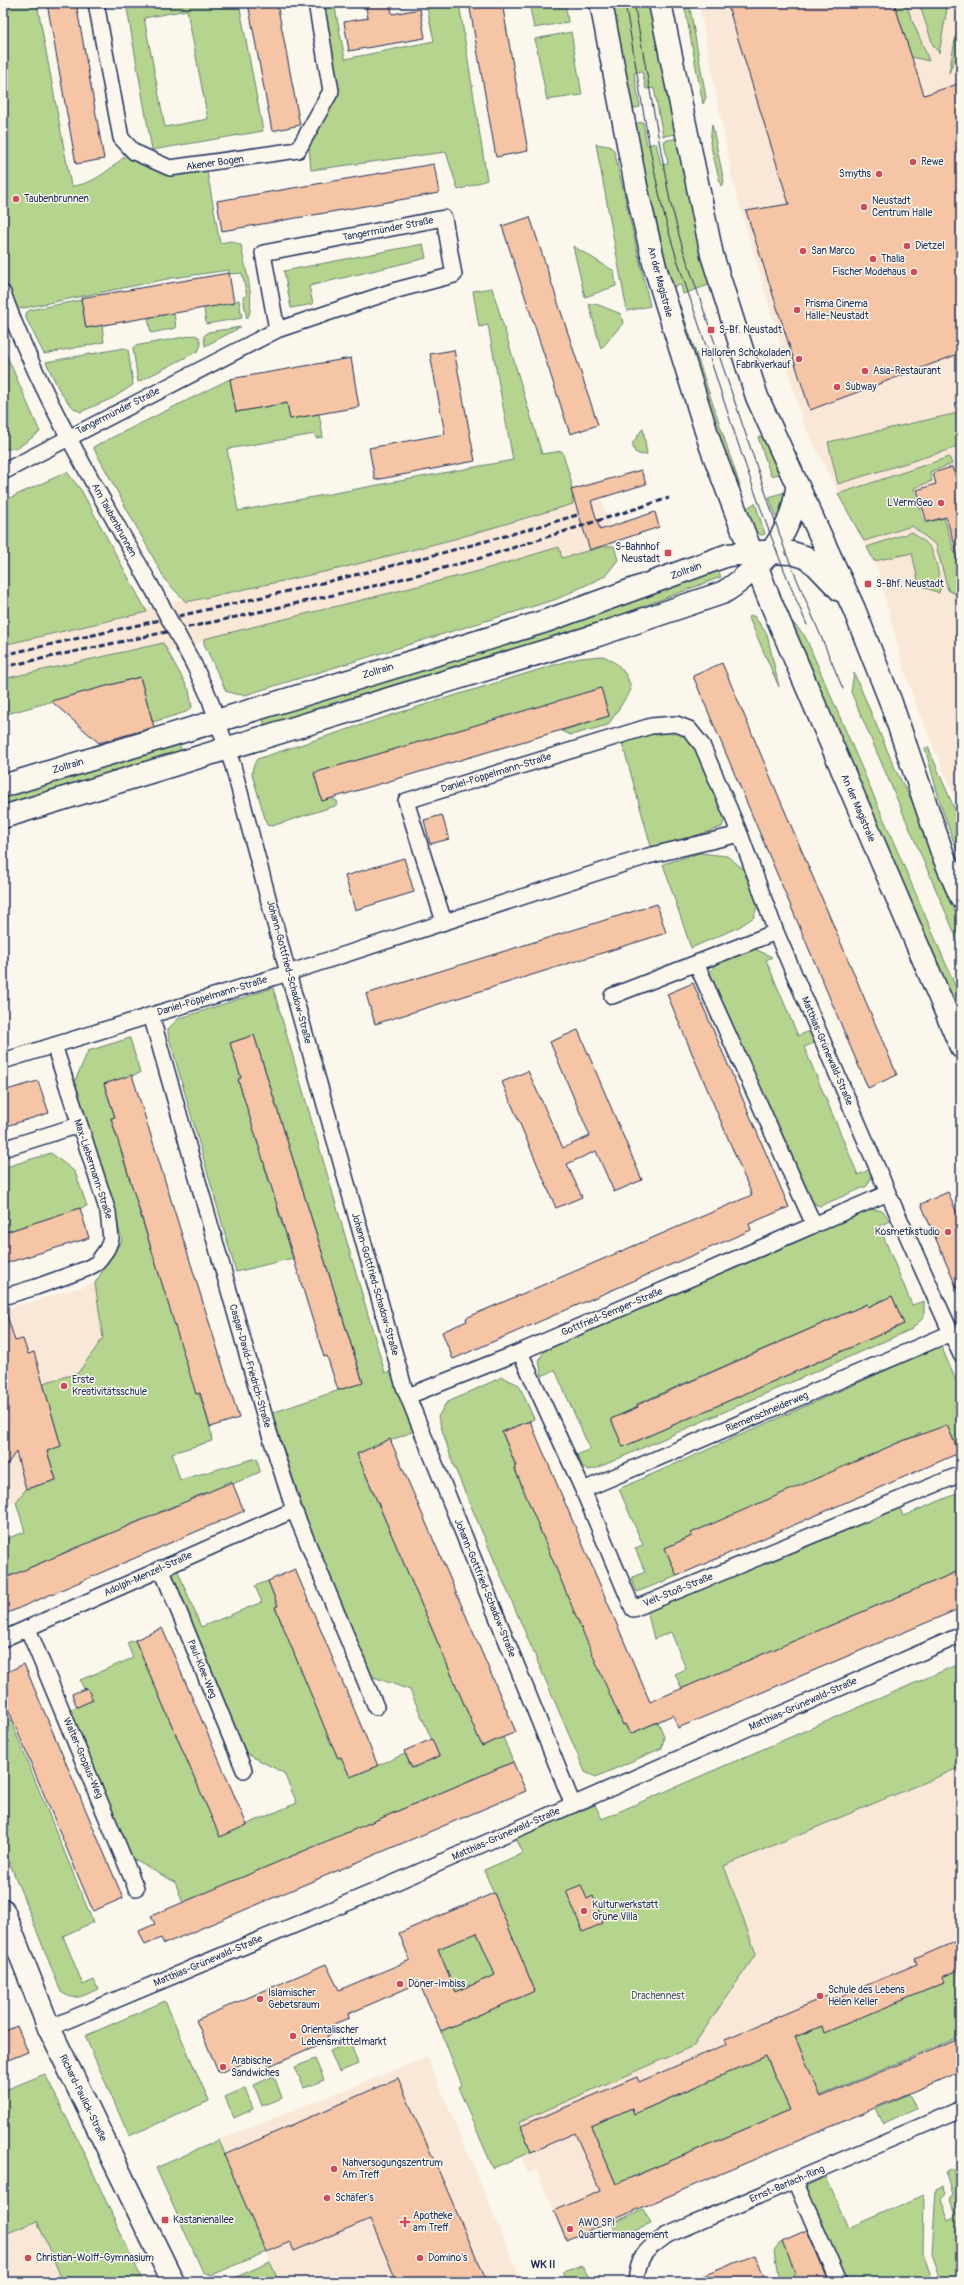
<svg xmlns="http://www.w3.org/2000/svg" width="964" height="2285" viewBox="0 0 964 2285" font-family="Pangolin,sans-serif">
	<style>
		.built { fill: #f9e8d7 }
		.green { fill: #b5d58e; stroke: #688276; fill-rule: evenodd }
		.building { fill: #f5c5a5; stroke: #1b2f5e; fill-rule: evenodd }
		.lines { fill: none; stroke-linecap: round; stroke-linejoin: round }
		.street-casing { stroke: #1b2f5e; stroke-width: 18 }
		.secondary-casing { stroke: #1b2f5e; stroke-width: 25 }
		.street { stroke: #fbf7ec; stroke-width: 15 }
		.secondary { stroke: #fbf7ec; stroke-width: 22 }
		.tram { stroke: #1b2f5e; stroke-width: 1 }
		.rail { stroke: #1b2f5e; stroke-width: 3; stroke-dasharray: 6 3; stroke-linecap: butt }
		.street-bridge-casing { stroke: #1b2f5e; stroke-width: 18; stroke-linecap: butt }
		.street-bridge { stroke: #fbf7ec; stroke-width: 15 }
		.poi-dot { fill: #d1495b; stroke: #fbf7ec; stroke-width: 1.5 }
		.labels { text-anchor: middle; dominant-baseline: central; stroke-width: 3; stroke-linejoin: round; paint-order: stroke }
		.poi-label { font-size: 10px; fill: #1b2f5e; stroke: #fbf7ec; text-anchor: start }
		.street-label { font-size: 10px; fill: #1b2f5e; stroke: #fbf7ec }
		.park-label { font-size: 10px; fill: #42586a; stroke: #fbf7ec }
		.neighbourhood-label { font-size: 11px; font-weight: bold; fill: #1b2f5e; stroke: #fbf7ec }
	</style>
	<rect width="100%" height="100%" fill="#fbf7ec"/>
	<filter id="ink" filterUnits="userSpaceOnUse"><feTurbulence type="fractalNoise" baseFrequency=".025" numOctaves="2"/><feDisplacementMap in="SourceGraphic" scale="8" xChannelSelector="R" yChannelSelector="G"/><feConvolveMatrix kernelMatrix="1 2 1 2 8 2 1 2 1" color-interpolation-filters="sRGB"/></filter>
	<g filter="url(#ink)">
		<path class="built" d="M699,3H961V811L918,711L903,667L879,573L804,425L733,183Z
			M595,480L616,544L491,579L205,641L164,652L163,643L3,679V644L183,599L510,508Z
			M95,1283L146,1462L3,1506V1310Z
			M961,1767V1969L944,1983L824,2033L821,2026L795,2037L821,2097L790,2110L634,2114L631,2108L591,2126L616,2184L554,2211L536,2170L528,2173L521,2157L531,2152L519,2122L693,2046L756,1954L723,1866Z
			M427,2057L522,2282H279L219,2140Z
			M37,2221L63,2282H3V2235Z"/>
		<path class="green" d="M3,3H37L71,186C95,185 113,166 131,151L170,170L206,166L220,243L231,241L241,245C244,264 257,303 247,319L243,297L247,296L242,273L229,274V270L172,278L9,311L3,292Z
			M126,3H239L263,131L152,150ZM187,10L208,119L165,127L144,18Z
			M324,3H334L345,59L434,41L426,3H459L487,180L458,190L446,152L311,170L309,146L339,89Z
			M529,3H565L568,22L534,28Z
			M611,3H652L676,134L663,136L654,88L646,89L642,71L634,73L640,107L630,109Z
			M684,3H689L706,97L703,104Z
			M894,3H906C912,23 922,41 929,61L911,57Z
			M919,3H948L939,53L933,45Z
			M961,7V57L954,60L949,73Z
			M571,32L582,95L547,100L535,39Z
			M643,122L647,145L656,143L661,165L668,164L664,141L677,138L712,284L683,294L681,285L672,287L633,124Z
			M712,124L724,182L721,186L710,143Z
			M596,144L609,146L614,150L650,306L627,311Z
			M423,244L426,258L309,286L313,304L291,308L284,271Z
			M573,246L614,271L616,286L585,297Z
			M492,288L542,454L562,451L571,480L573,504L458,538L342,568L186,602L166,581L93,447L230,379L236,412L287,403L290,419L319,414L323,437L316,438L315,434L227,449L238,511L513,460L488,325L479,327L473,291Z
			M82,300L86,328L102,325L104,342L44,354L26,318V313L30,310Z
			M239,300L242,318L206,324L204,308Z
			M589,304H596L621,314L623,323L601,349Z
			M680,305L740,486L735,488L677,306Z
			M174,313L176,328L151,333L148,318Z
			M241,327L205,346L204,336L208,332Z
			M195,335L199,337L201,345L198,351L138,382L133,348L135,346Z
			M3,347L40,432L19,447L3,450Z
			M124,348L128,350L133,385L113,398L80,412C62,403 54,378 46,362Z
			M958,413L961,423V446L838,484L828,442Z
			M643,428L647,454L641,455L635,452L632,444Z
			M762,436L779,474L771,476L758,437Z
			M949,457L952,464L930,472L932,481L914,488L925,523L944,518L961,572V594L957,595L948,590L936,545L912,526L864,541L838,494Z
			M67,472L81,490L147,612L3,645V501Z
			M785,492L786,504L779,525L769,497Z
			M755,503L765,534L761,535L750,528L744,510Z
			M912,532C917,537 928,543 931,549C935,557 943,586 939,593L919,585L912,553L874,561L867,547Z
			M605,546H614L618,560L605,576L557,599L245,695L235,694L226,691L204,644V639L479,571L559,547L562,558Z
			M718,570L721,577L612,618L265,726L262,717L598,613Z
			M750,616H754L767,634L779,687L749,618Z
			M787,616L805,636L961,999V1026Z
			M163,643L189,690L192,707L186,712L153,722L140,677L3,715V679Z
			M603,656C618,662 629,674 631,690L608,725L571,735L561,731L609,716L601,689L314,773L322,801L331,798L337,801L338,805L272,826L267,825L252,774L253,767L257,759L398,713L564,662L580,658Z
			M854,673L896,771L914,805L934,863L961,925V948L851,692Z
			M652,729L676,730L695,744L727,812L722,827L652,850L622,742Z
			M179,743L182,753L3,808V797Z
			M928,747L961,824V862L942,809L925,748Z
			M700,853L727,856L742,868L758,903L754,917L739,927L691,948L663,864Z
			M755,949L772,957L766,960L798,1036L811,1030L817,1042L804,1047L858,1175L871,1169V1178L867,1186L820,1206L810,1202L709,976L714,965Z
			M273,988L385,1373L395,1370L414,1431L357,1454L482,1746L503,1737L513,1762L183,1903L175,1882L129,1857L69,1710L92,1700L87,1688L84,1689L80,1680L133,1658L127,1643L135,1640L220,1836L297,1803L284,1773L241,1751L168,1574L177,1569L201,1627L262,1602L255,1586L268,1581L278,1606L275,1608L283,1627L286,1626L292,1639L289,1641L338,1758L341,1757L350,1777L405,1754L412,1768L439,1756L410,1690L368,1675L313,1540L272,1413L363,1382L254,1035L230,1043L241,1078L238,1080L244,1098H247L257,1142L268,1164L264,1166L270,1184H273L280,1207L277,1208L283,1228H287L294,1250L290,1251L293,1258L236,1272L168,1034V1029L178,1019Z
			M130,1038L140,1073L104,1084L115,1117L111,1119L117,1138L120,1137L127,1159L124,1161L130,1181L134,1180L137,1204L164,1289L210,1427L212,1441L172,1453L180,1480L257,1458L260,1472L233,1484L231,1481L223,1484L225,1488L209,1495L207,1492L190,1499L192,1502L178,1508L176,1505L159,1512L160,1515L146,1522L144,1519L125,1527L126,1530L113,1536L112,1533L93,1540L94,1543L80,1549L78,1546L61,1554L62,1557L48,1563L47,1560L29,1568V1571L15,1577L14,1574L3,1578V1540L25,1532L16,1502L26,1489L56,1480L47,1451L61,1446L43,1383L78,1373L103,1338L95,1283L122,1240L75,1081L88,1051Z
			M51,1153L75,1172L87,1206L3,1233V1168Z
			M872,1209L883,1211L890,1221L879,1226L912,1305L924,1301V1317L912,1329L597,1468L589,1470L582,1466L577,1455L590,1449L555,1370L542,1376L539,1361L544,1351ZM892,1296L904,1324L623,1447L611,1419L638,1407L637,1404L867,1304L868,1307Z
			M941,1346L961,1392V1452L959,1453L947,1425L922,1435L921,1433L665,1548L677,1576L637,1592L631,1578L645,1572L635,1548L643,1545L619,1489Z
			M502,1377L519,1385L534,1419L502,1432L516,1466L514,1467L623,1724H625L630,1734L658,1722L664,1736L662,1748L596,1777L585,1772L453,1464L438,1417L446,1403Z
			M961,1492V1570L682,1689L675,1674L686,1669L671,1632L654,1639L647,1610L899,1506L903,1516Z
			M961,1663V1767L724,1866L756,1954L693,2046L519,2122L531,2152L493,2168L458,2087L462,2085L441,2031L535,1991L484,1870L523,1853L516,1838L595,1805L602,1819Z
			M3,1702L93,1922L63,1936L83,1985L94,1980L98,1989C82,1996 76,2002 61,1992L3,1846Z
			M477,1933L495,1975L456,1992L438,1949Z
			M961,1969V2036L820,2096L795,2037L822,2026L825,2032L944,1983L942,1977Z
			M165,2001L209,2101L129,2136L85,2036Z
			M350,2042L358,2064L339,2072L330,2051Z
			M766,2056L790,2110L616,2184L591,2126L632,2108L634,2114Z
			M315,2059L324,2080L304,2088L295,2067Z
			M45,2074L84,2153L143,2282H63L37,2221L3,2235V2091Z
			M274,2076L282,2098L262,2106L254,2085Z
			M245,2088L253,2109L234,2118L225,2097Z
			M909,2094L916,2108L883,2123L876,2109Z
			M219,2140L266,2252L212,2275L203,2272L156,2168Z
			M952,2169L961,2190V2282H942L932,2254L936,2190L942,2187L945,2193L941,2200L949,2220L957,2216L949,2197L953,2195L946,2172Z
			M826,2177L848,2228L924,2195L923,2253L933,2282H847L804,2187Z
			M644,2209L651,2223L618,2237L612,2223Z
			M782,2241L796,2273L793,2275L796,2282H779L774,2250Z
			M270,2262L279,2282H225Z
			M582,2266L592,2282H567L562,2272Z"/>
		<path class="building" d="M47,3H76L104,159L76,164Z
			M248,3H277L300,125L272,131Z
			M365,3H390L392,14L420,9L425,38L349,51L344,22L368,18Z
			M469,3H502L528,151L496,157Z
			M727,3H894L924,95L961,83V353L810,410L746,211L789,204Z
			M434,164L439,193L222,231L217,201Z
			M530,217L598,425L570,434L502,226Z
			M229,273L234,303L86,328L81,298Z
			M454,350L475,461L375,480L369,448L445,434L430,354Z
			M351,358L359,407L290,419L287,403L236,412L230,379Z
			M952,467L956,478L961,477V554L958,555L946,517L927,522L917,490L936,484L933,473Z
			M641,470L646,484L591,501L600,530L655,512L659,527L590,550L571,490Z
			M722,663L897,1075L868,1088L693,676Z
			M140,677L154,727L99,743L51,701Z
			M601,688L609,716L322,801L314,773Z
			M442,815L449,839L430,844L424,820Z
			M404,858L414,892L355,910L345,876Z
			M657,904L666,933L375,1024L366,994Z
			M693,983L789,1207L749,1224L751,1230L453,1359L442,1332L467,1321L466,1318L752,1195L667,994Z
			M578,1030L642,1180L614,1192L596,1151L567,1164L582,1197L556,1208L502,1082L528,1071L563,1148L590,1136L550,1042Z
			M254,1035L363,1383L338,1390L327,1356L324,1357L238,1079L241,1078L230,1043Z
			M132,1075L239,1418L210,1427L200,1393L196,1394L111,1118L115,1117L104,1084Z
			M38,1081L49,1113L3,1127V1091Z
			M948,1192L961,1223V1298L921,1204Z
			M80,1208L89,1238L3,1264V1233Z
			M892,1296L904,1324L623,1447L611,1419L638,1407L637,1405L867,1304L868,1307Z
			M3,1315H7L15,1341L23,1339L28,1354L34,1352L61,1446L47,1451L56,1480L26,1489L16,1452L3,1470Z
			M530,1421L650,1702L961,1570V1608L678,1728L673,1715L630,1734L625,1724L623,1725L573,1609L514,1467L516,1466L502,1432Z
			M947,1425L959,1453L677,1576L665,1548L692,1536L691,1533L900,1442Z
			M390,1439L516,1732L482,1746L357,1454Z
			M232,1482L244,1511L3,1615V1579Z
			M295,1569L378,1766L350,1777L341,1757L338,1758L328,1736L275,1607L278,1606L268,1581Z
			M162,1628L247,1825L220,1837L135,1640Z
			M24,1664L123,1898L93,1911L3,1697V1674Z
			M87,1688L93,1700L77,1707L72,1694Z
			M432,1739L439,1756L412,1768L404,1751Z
			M513,1762L526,1791L164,1944L161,1938L145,1945L139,1931L155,1924L151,1916Z
			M581,1885L587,1899L593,1896L603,1923L583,1932L566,1891Z
			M494,1893L535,1991L441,2031L419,1983L348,2014L349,2018L331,2025L335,2032L327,2036L329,2040L269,2066L264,2055L219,2073L196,2020L326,1964L339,1990L410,1960L399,1933ZM477,1933L495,1975L456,1992L438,1949Z
			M961,1939V1969L942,1977L944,1983L824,2033L822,2026L795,2037L821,2097L961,2038V2071L566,2240L554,2211L600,2191L575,2133L531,2152L521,2126L637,2077L639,2082L727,2044L725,2039L827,1996L829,2001L917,1964L915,1959ZM766,2056L790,2110L616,2184L591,2126L632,2108L634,2114Z
			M17,2026L28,2052L3,2062V2032Z
			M398,2078L444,2183L487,2282H397L370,2219L294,2251L290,2242L266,2252L224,2155Z
			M807,2230L829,2282H799L782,2241Z
			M755,2255L766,2282H690V2281Z"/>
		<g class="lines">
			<defs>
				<path id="street" d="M96,3L121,138L134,152L170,168L298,150L331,91L316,3
					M3,293C40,395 97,489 150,584
					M3,472L277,330L393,291L454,275L444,218L263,253L277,330
					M194,665L209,697L233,766L288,973L404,1387L573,1805
					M444,922L406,801L651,726L676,724L689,729L702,745L740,834L776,932L888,1193L961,1355
					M696,963L814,1225
					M612,996L776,932
					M151,1015L269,1432L294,1510L376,1707
					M3,1061L288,973L648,856L740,834
					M3,1149L79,1125
					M3,1297L36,1287L86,1269L97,1263L107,1249L111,1239L108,1212L54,1045
					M520,1352L583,1490L633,1609L961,1474
					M408,1396L520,1352L888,1193
					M583,1490L951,1333
					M161,1568L244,1770
					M28,1629L136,1888
					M3,1639L294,1510
					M49,2028L371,1893L961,1635
					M795,2181L839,2282
					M636,2282C638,2257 645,2250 665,2236L961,2109"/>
				<path id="secondary" d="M601,3L637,191L655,267L711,447L768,596L961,1047
					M660,3L712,255L757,397L854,609L890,700L943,855L961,897
					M3,786L546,621L728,555L762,552L792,553L805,557L816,565L840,590
					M3,817L598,635L722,593C732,588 740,581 749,573C778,550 792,524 797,488
					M3,1910L49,2028L173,2282"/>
			</defs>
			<use href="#street" class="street-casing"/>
			<use href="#secondary" class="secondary-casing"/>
			<use href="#street" class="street"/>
			<use href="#secondary" class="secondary"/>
			<path class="tram" d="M625,3C637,70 646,136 661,202C673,253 692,302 708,352C738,445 768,536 807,625
				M634,3L670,201L682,246L786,553L843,689"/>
			<path class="rail" d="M3,655C195,612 388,572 577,515
				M3,667L236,617L382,584L481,558L669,498"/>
			<defs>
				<path id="street-bridge" d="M150,584L194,665"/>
			</defs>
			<use href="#street-bridge" class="street-bridge-casing"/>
			<use href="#street-bridge" class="street-bridge"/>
		</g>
	</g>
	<g class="poi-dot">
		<circle cx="913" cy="162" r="4"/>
		<circle cx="879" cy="174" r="4"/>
		<circle cx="16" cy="199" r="4"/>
		<circle cx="864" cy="207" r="4"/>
		<circle cx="907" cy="246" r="4"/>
		<circle cx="803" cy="251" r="4"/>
		<circle cx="873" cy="259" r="4"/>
		<circle cx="914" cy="272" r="4"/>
		<circle cx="797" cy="310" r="4"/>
		<rect x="707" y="326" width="8" height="8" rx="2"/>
		<circle cx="799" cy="359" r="4"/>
		<circle cx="865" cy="371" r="4"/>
		<circle cx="837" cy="387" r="4"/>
		<circle cx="941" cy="503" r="4"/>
		<rect x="664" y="549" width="8" height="8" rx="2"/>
		<rect x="864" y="580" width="8" height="8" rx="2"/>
		<circle cx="948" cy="1232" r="4"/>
		<circle cx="64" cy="1386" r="4"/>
		<circle cx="584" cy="1911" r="4"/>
		<circle cx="400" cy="1984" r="4"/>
		<circle cx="820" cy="1996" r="4"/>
		<circle cx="260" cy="1999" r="4"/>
		<circle cx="293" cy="2036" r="4"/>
		<circle cx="223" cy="2067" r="4"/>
		<circle cx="334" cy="2169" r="4"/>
		<circle cx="327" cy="2198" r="4"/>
		<rect x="161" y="2216" width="8" height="8" rx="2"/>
		<path d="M403 2216h4v4h4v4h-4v4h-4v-4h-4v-4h4z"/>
		<circle cx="570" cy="2229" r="4"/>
		<circle cx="28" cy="2258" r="4"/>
		<circle cx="420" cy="2258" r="4"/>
	</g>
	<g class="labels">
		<g class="poi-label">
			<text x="921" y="162">Rewe</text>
			<text x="871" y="174" text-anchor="end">Smyths</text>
			<text x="24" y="199">Taubenbrunnen</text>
			<text x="872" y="201">Neustadt<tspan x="872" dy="12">Centrum Halle</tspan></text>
			<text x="915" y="246">Dietzel</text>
			<text x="811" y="251">San Marco</text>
			<text x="881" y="259">Thalia</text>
			<text x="906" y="272" text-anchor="end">Fischer Modehaus</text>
			<text x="805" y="304">Prisma Cinema<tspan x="805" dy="12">Halle-Neustadt</tspan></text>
			<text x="719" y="330">S-Bf. Neustadt</text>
			<text x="791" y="353" text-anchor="end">Halloren Schokoladen<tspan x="791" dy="12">Fabrikverkauf</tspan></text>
			<text x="873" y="371">Asia-Restaurant</text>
			<text x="845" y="387">Subway</text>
			<text x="933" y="503" text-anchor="end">LVermGeo</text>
			<text x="660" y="547" text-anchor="end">S-Bahnhof<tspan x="660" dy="12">Neustadt</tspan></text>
			<text x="876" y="584">S-Bhf. Neustadt</text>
			<text x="940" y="1232" text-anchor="end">Kosmetikstudio</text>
			<text x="72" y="1380">Erste<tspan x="72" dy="12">Kreativitätsschule</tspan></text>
			<text x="592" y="1905">Kulturwerkstatt<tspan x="592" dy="12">Grüne Villa</tspan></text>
			<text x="408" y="1984">Döner-Imbiss</text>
			<text x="828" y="1990">Schule des Lebens<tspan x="828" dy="12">Helen Keller</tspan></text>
			<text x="268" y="1993">Islamischer<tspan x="268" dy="12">Gebetsraum</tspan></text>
			<text x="301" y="2030">Orientalischer<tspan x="301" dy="12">Lebensmitttelmarkt</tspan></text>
			<text x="231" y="2061">Arabische<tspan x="231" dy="12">Sandwiches</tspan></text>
			<text x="342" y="2163">Nahversogungszentrum<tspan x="342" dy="12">Am Treff</tspan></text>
			<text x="335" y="2198">Schäfer's</text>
			<text x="413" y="2216">Apotheke<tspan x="413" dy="12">am Treff</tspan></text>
			<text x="173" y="2220">Kastanienallee</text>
			<text x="578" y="2223">AWO SPI<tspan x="578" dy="12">Quartiermanagement</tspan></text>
			<text x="36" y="2258">Christian-Wolff-Gymnasium</text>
			<text x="428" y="2258">Domino's</text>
		</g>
		<g class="street-label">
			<text transform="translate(215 163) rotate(-8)">Akener Bogen</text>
			<text transform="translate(388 229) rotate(-11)">Tangermünder Straße</text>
			<text transform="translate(660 282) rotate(75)">An der Magistrale</text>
			<text transform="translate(118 411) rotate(-27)">Tangermünder Straße</text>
			<text transform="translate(114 520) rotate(61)">Am Taubenbrunnen</text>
			<text transform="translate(686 571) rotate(-21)">Zollrain</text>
			<text transform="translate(378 671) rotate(-17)">Zollrain</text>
			<text transform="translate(68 766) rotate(-17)">Zollrain</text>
			<text transform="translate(496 773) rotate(-17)">Daniel-Pöppelmann-Straße</text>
			<text transform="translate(858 808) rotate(67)">An der Magistrale</text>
			<text transform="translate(289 972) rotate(75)">Johann-Gottfried-Schadow-Straße</text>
			<text transform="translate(212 996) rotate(-17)">Daniel-Pöppelmann-Straße</text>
			<text transform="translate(827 1051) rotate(67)">Matthias-Grünewald-Straße</text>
			<text transform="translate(93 1169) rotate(72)">Max-Liebermann-Straße</text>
			<text transform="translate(375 1284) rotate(74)">Johann-Gottfried-Schadow-Straße</text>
			<text transform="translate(612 1312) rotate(-23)">Gottfried-Semper-Straße</text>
			<text transform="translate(250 1366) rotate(74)">Caspar-David-Friedrich-Straße</text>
			<text transform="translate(767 1412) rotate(-23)">Riemenschneiderweg</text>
			<text transform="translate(148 1574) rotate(-24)">Adolph-Menzel-Straße</text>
			<text transform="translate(485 1588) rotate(68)">Johann-Gottfried-Schadow-Straße</text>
			<text transform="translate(678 1590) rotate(-22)">Veit-Stoß-Straße</text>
			<text transform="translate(202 1669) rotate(68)">Paul-Klee-Weg</text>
			<text transform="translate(803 1704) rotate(-24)">Matthias-Grünewald-Straße</text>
			<text transform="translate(83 1758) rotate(67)">Walter-Gropius-Weg</text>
			<text transform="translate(506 1834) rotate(-24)">Matthias-Grünewald-Straße</text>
			<text transform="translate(208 1961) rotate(-23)">Matthias-Grünewald-Straße</text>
			<text transform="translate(83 2098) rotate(64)">Richard-Paulick-Straße</text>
			<text transform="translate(787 2184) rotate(-23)">Ernst-Barlach-Ring</text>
		</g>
		<g class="park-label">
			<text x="658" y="1996">Drachennest</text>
		</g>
		<g class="neighbourhood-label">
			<text x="543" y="2264">WK II</text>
		</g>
	</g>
	<rect width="964" height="2285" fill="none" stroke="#fbf7ec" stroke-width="16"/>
	<rect x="8" y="8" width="948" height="2269" fill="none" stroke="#1b2f5e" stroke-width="1.5" filter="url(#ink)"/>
</svg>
